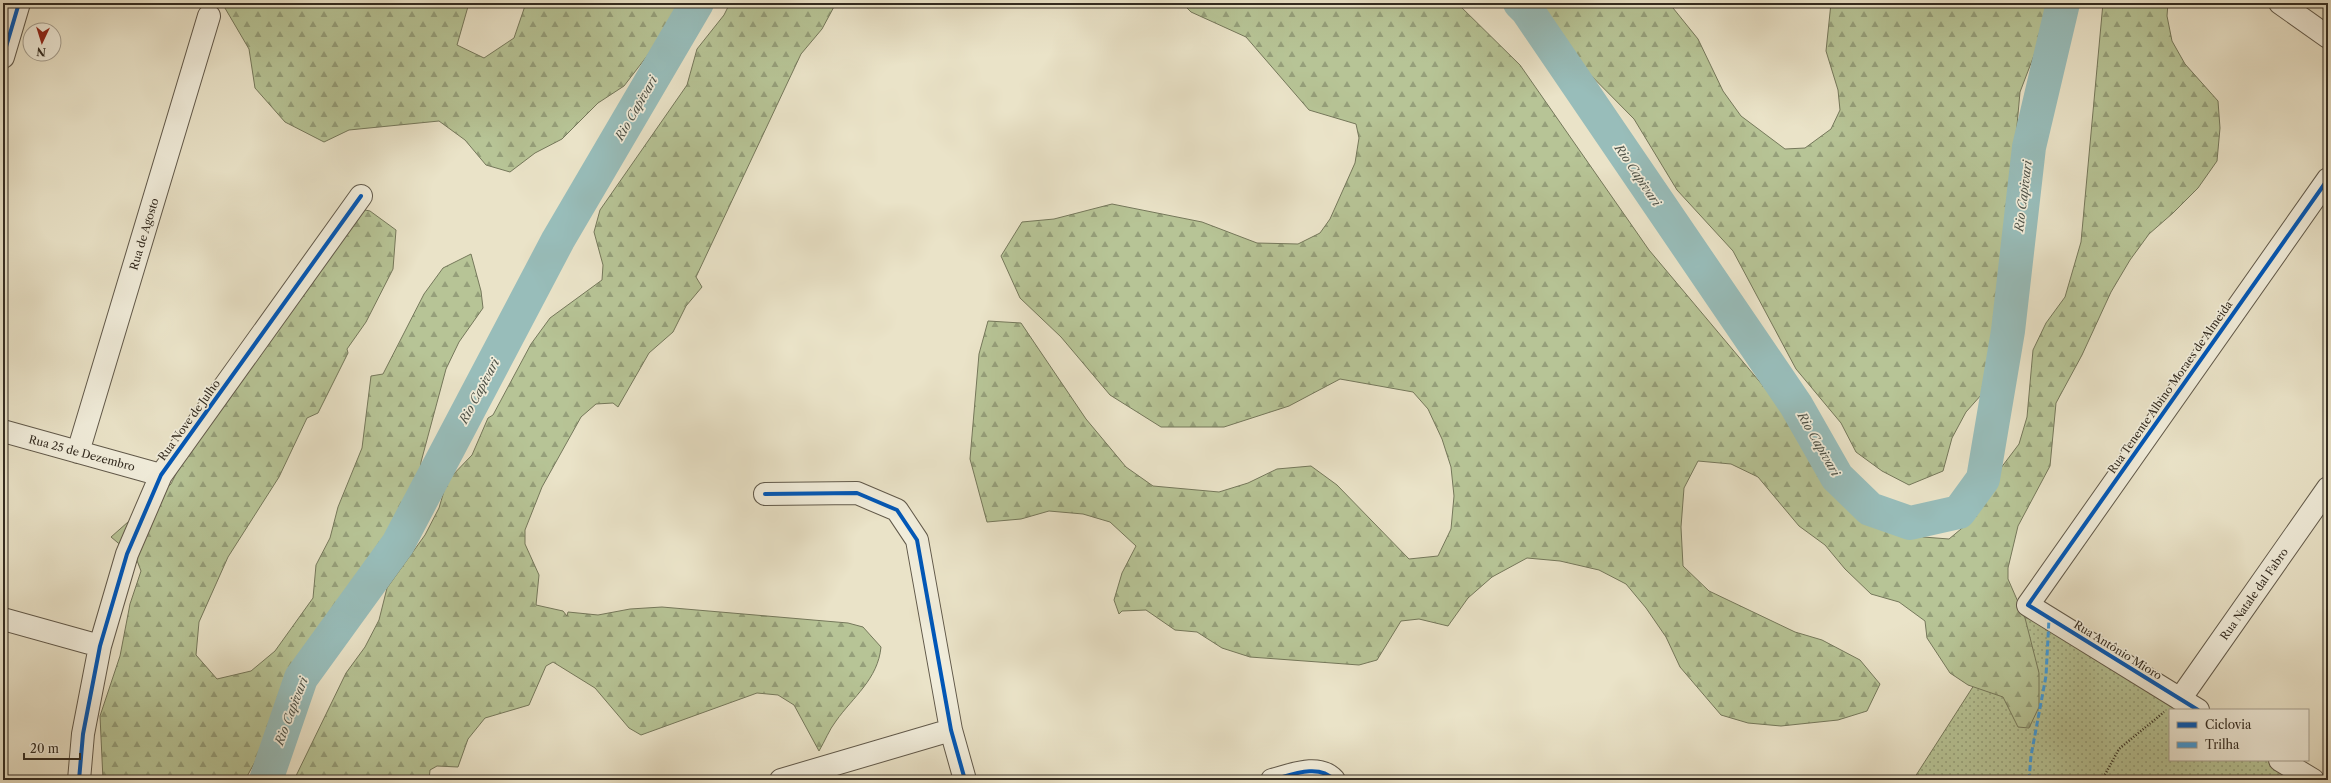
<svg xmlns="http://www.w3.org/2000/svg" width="2331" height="783" viewBox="0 0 2331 783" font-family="'Libre Caslon Text',serif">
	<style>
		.grass { fill: url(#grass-dots); stroke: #75785b }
		.forest { fill: url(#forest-firs); stroke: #75785b }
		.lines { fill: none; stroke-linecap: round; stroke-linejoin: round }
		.river { stroke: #98bdba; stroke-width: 34 }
		.minor-casing { stroke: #61594a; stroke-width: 24 }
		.path { stroke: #332b20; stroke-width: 2.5; stroke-dasharray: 1 2; stroke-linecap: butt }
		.minor { stroke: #f1eddb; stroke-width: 22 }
		.quiet { stroke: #3e9ce0; stroke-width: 3; stroke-dasharray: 6 3; stroke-linecap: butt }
		.cycleway-casing { stroke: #f1eddb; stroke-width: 6 }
		.cycleway { stroke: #0057b8; stroke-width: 4 }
		.labels { text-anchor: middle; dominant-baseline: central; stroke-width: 3.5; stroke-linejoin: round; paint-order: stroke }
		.street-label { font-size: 11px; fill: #332b20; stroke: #f1eddb }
		.water-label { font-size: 12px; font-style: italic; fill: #4c5046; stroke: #f1eddb }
	</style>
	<defs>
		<pattern id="grass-dots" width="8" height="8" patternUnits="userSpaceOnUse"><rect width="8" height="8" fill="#b7c496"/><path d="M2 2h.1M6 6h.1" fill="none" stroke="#959f7a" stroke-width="1.8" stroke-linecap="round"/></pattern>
		<pattern id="forest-firs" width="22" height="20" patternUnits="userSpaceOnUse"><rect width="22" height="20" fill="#b7c496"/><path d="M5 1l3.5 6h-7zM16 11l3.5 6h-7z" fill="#959f7a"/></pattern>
	</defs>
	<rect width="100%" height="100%" fill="#eae3c8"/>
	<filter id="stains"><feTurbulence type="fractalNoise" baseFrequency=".005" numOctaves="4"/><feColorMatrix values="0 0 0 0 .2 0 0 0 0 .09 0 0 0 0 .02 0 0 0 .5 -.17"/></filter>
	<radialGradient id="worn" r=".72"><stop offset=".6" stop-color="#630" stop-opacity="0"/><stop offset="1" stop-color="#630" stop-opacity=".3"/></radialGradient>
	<path class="grass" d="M2021,612L2185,710H2170V760H2268L2297,777L2298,780H1913Z"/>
	<path class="forest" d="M222,3H469L457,45L484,58L514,38L526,3H694L670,26L624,86L598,103L562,139L535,153L510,172L486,165L465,140L439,121L349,130L324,142L285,122L255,88L249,49Z
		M730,3H836L822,29L801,54L696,277L702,287L686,306L673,332L649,353L618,407L613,403L596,404L581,417L542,487L525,530V544L539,575L536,605L563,611L567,616L568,612L598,615L630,609L662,607L848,623L863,627L881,647C878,679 853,697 836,721C829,730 825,741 819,751L794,705L778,695L757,693L641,735L629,728L595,688L553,662L546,666L529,705L485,718L468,739L458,767L437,766L430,770L429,780H294L346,673L365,647L379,620L387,588L425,535L439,508L447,481L472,455L488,418L493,415L531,344L550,318L602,280L603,265L594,232L600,210L687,85L697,49L724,15Z
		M1182,3H1457L1520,65L1649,250L1796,425L1863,498L1923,537L1949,539L1973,519L1979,497L2019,444L2027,417L2033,350L2046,323L2065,297L2081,242L2103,3H2168L2167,16L2172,41L2185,64L2218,101L2220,128L2217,161L2198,188L2173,213L2149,234L2130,260L2111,292L2082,355L2056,403L2050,466L2018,526L2008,568V579L2025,618L2039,673V707L2029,728L2018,727L2003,697L1968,685L1950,673L1927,638L1925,621L1899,602L1871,594L1845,569L1825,545L1799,526L1758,477L1731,464L1698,461L1684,488L1681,527L1683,566L1709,591L1795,632L1822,640L1860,660L1880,684L1867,711L1838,720L1781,726L1748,723L1721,715L1680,667L1666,637L1646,608L1626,584L1599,570L1560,561L1527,558L1492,577L1468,598L1448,626L1419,619L1401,621L1377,660L1359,665L1250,657L1222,648L1197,632L1175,630L1146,610L1122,611L1119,614L1114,600L1122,573L1136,546L1110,522L1083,514L1049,511L1021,519L987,522L970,459L979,354L988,321L1021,323L1086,419L1126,467L1153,486L1219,492L1248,483L1277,469L1311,466L1337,485L1409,559L1438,556L1451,529L1454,496L1451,467L1442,439L1428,409L1413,392L1340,379L1289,406L1224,427H1161L1110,395L1061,337L1020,298L1001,256L1022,222L1054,219L1112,204L1202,222L1257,243L1298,244L1320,233L1330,219L1355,163L1359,138L1356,124L1309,110L1246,37L1191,12Z
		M1525,3H1669L1698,39L1723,91L1741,116L1785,149L1805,148L1831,129L1840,110L1838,90L1826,51L1831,3H2054L2020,92L2002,292L2010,354L1990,385L1966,412L1952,438L1943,471L1909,485L1882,471L1856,452L1841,423L1796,369L1733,251L1677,190L1634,119L1556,40Z
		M365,210L370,211L396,230L393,269L366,322L347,349L348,353L318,413L307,418L279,477L228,557L199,622L196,655L217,679L251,671L275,651L313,598L316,565L330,538L338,507L362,448L371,376L383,374L424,294L443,268L471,254L481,291L483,308L459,342L446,369L421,462L418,495L404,522L385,548L371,575L347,601L328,627L319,635L294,691L245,780H103L100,716L120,656L130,604L141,571L136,558L111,537L171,484L225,374Z"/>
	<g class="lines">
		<path class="river" d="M1520,3L1527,10L1796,405L1837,477L1870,509L1910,523L1959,512L1983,479L2008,331L2029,147L2063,3
			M266,780L301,678L398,544L558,240L697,3"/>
		<defs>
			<path id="minor" d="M2280,3L2328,37
				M3,57L19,3
				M3,431L161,475
				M78,452L209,16
				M765,494L857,493L897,510L917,540L951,730L965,780
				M3,619L100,646
				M2180,699L2328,488
				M2198,710L2028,605L2328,179
				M2280,760L2313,780
				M79,780L83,734L100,646L127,554L161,475L361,196
				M781,780L951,730
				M1272,780C1291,775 1319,763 1334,780"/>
		</defs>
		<use href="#minor" class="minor-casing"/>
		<path class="path" d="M2102,780L2119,749L2164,712"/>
		<use href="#minor" class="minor"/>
		<path class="quiet" d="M2029,780L2031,756L2046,676L2049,619"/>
		<defs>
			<path id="cycleway" d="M3,57L19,3
				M765,494L857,493L897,510L917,540L951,730L965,780
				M2198,710L2028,605L2328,179
				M79,780L83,734L100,646L127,554L161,475L361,196
				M1272,780C1291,775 1319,763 1334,780"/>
		</defs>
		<use href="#cycleway" class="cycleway-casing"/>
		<use href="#cycleway" class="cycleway"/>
	</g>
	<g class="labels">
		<g class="street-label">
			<text transform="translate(144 234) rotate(-73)">Rua de Agosto</text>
			<text transform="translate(2170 387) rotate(-55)">Rua Tenente Albino Moraes de Almeida</text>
			<text transform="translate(189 420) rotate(-54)">Rua Nove de Julho</text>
			<text transform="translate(82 453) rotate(15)">Rua 25 de Dezembro</text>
			<text transform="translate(2254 594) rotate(-55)">Rua Natale dal Fabro</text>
			<text transform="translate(2118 650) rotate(32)">Rua Antônio Mioro</text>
		</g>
		<g class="water-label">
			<text transform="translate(636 108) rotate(-60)">Rio Capivari</text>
			<text transform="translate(1638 175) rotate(56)">Rio Capivari</text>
			<text transform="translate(2023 196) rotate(-83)">Rio Capivari</text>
			<text transform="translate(479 391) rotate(-62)">Rio Capivari</text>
			<text transform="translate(1819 444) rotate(60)">Rio Capivari</text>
			<text transform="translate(291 711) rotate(-69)">Rio Capivari</text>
		</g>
	</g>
	<rect width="2331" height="783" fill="none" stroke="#eae3c8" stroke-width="16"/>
	<rect x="4" y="4" width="2323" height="775" fill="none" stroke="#332b20" stroke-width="2"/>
	<rect x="8" y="8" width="2315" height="767" fill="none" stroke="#332b20"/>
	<rect x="2169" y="709" width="140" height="52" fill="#f1eddb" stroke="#a59f90"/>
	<rect x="2177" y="722" width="20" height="6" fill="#0057b8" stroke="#a59f90"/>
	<text x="2205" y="729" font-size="12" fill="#332b20">Ciclovia</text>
	<rect x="2177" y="742" width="20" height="6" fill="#3e9ce0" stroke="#a59f90"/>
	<text x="2205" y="749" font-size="12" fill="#332b20">Trilha</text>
	<g transform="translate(42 42) rotate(184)"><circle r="19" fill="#f1eddb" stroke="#a59f90"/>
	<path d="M0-3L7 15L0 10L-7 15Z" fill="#8f2418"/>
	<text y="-6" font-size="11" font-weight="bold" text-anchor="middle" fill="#332b20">N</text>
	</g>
	<path d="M24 753v6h56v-6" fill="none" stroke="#332b20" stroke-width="2"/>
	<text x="30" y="753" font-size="12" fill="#332b20" stroke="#f1eddb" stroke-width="3" paint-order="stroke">20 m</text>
	<rect width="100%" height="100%" filter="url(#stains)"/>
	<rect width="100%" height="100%" fill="url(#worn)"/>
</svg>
